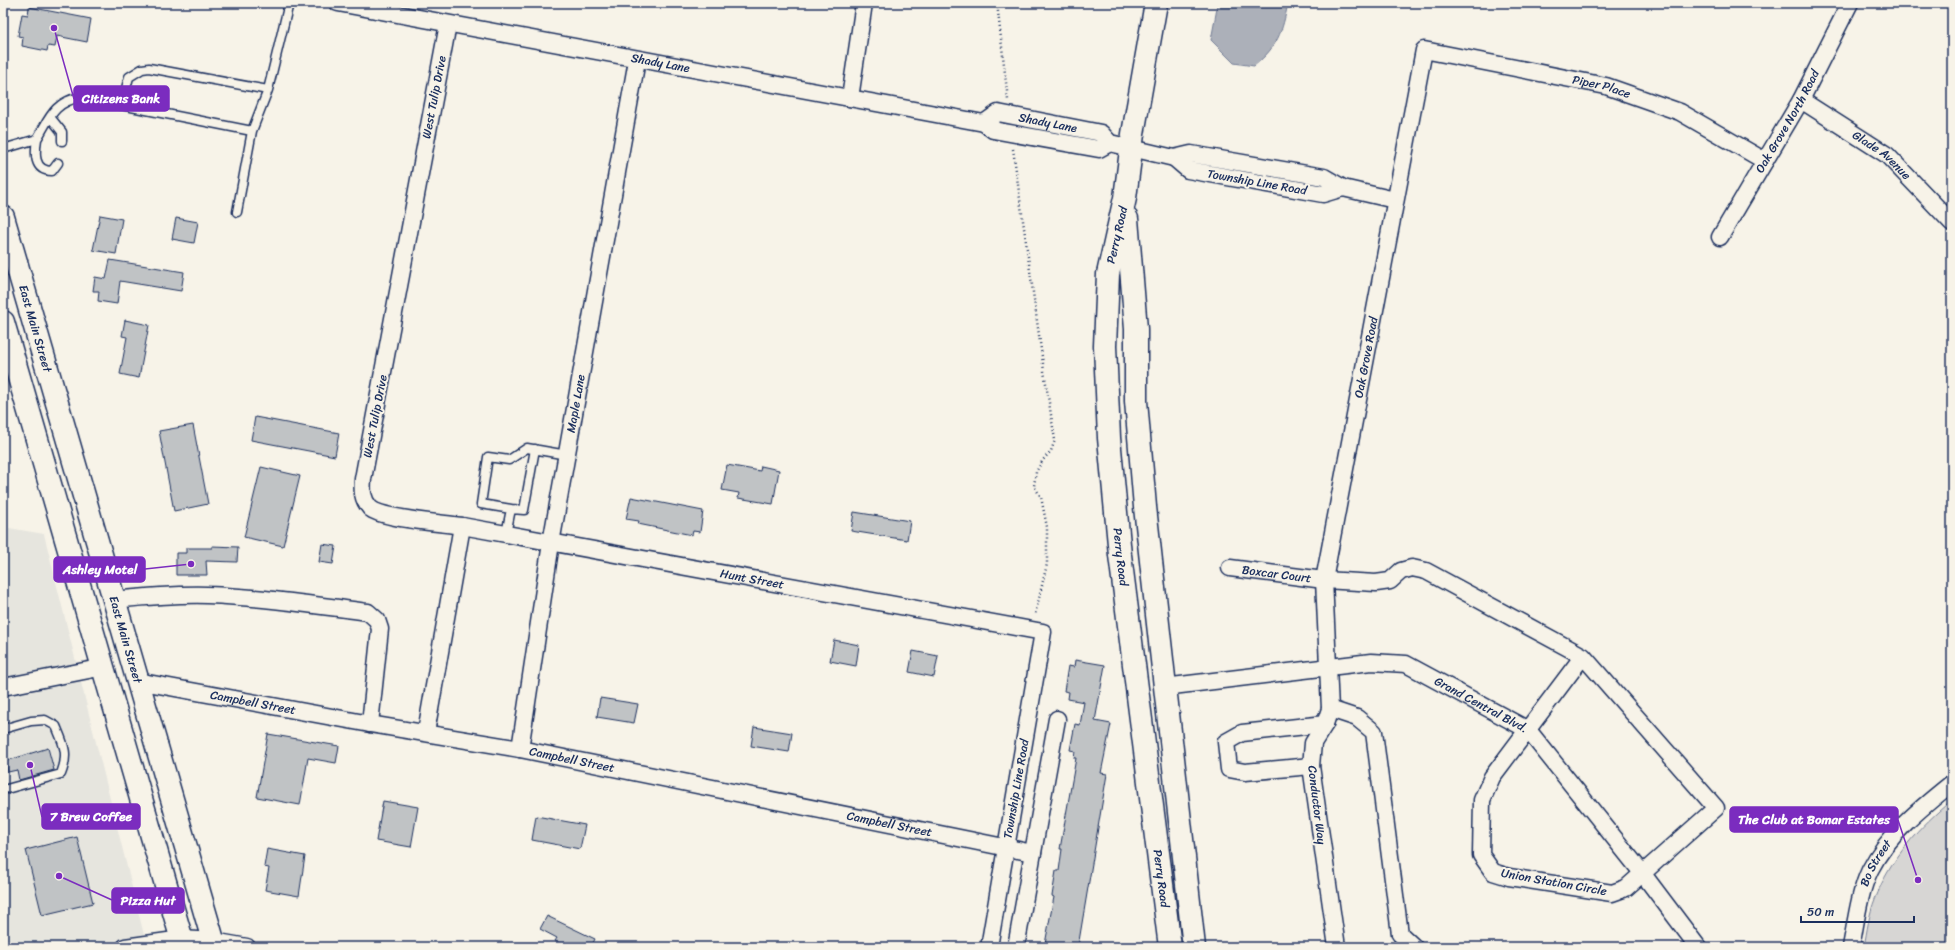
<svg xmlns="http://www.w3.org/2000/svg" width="1955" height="950" viewBox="0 0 1955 950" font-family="Sriracha,sans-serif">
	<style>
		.built { fill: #e6e5de }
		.green { fill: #d7d6d4; stroke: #798299 }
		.water { fill: #acb0b9; stroke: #727c95 }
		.building { fill: #c0c3c5; stroke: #1b2f5e }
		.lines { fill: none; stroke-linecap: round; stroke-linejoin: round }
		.lane-casing { stroke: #1b2f5e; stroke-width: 11 }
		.street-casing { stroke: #1b2f5e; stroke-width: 19 }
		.secondary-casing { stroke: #1b2f5e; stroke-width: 25 }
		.primary-casing { stroke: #1b2f5e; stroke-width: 25 }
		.path { stroke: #1b2f5e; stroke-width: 2.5; stroke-dasharray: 1 3; stroke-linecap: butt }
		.lane { stroke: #f7f3e8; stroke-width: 8 }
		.street { stroke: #f7f3e8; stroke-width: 16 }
		.secondary { stroke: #f7f3e8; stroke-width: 22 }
		.primary { stroke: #f7f3e8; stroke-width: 22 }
		.labels { text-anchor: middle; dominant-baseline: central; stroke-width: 4; stroke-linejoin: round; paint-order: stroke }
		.street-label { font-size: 12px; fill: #1b2f5e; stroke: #f7f3e8 }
		.leader { fill: none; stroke: #7b2cbf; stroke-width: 1.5 }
		.callout-dot { fill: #7b2cbf; stroke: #f7f3e8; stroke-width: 1.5 }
		.callout { fill: #7b2cbf; stroke: #7b2cbf; stroke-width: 1.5 }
		.callout-label { font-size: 13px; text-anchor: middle; font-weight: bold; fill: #fff }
	</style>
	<rect width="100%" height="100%" fill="#f7f3e8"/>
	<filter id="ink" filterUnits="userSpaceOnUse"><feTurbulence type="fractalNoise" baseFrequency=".025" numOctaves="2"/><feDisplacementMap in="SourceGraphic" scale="8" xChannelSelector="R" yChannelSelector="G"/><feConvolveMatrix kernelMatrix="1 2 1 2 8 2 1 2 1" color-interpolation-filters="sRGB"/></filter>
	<g filter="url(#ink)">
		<path class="built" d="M3,527L44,534L147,947H3Z"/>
		<path class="green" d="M1952,800V947H1864C1867,931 1869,914 1875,899C1890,859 1920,826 1952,800Z"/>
		<path class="water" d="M1218,3H1288C1282,33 1278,46 1254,66L1234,63L1211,40Z"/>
		<path class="building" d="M29,7L91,19L87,42L57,36L55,47L48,46L47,51L22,46L23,37L18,36L22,14L28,15Z
			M100,215L122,219L116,254L93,250Z
			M176,218L198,222L194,243L172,239Z
			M110,260L184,272L181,291L120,281L117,304L98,301L99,291H93L95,277L106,279Z
			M125,320L149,325L139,378L120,374L127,337L122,336Z
			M255,417L339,433L335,456L251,440Z
			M193,425L208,504L174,511L159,431Z
			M727,465L760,471L761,466L779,470L773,504L738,498L739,493L722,490Z
			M261,467L300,476L283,546L244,537Z
			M631,497L703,511L700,532L693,531L692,535L638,524L639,521L626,519Z
			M854,512L910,521L907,540L851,531Z
			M322,544L336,546L333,564L319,562Z
			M212,546L238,547L237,562L206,561L207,575H176V553H186V548H212Z
			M834,640L859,645L856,666L830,661Z
			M913,651L938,656L934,677L909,672Z
			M1075,660L1105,665L1095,721L1111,724L1101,773L1107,774L1078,947H1047V945L1045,944L1054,897L1052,896L1056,871H1059L1062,849H1060L1076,758H1074L1075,751L1070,750L1075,724L1080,725L1084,702L1068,699L1069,692L1064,691L1068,666L1074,667Z
			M600,698L638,704L634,723L597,717Z
			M754,727L792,733L789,752L751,746Z
			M268,734L339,746L336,763L308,758L300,805L257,797Z
			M48,748L54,770L19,780L17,770L8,772L6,761Z
			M383,801L418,807L411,847L376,841Z
			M536,816L585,825L580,849L532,840Z
			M77,837L93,903L42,915L26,850Z
			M267,849L305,856L299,896L265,890L269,868L264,867Z
			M547,916L595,939L591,947H567L555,941L557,938L540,929Z"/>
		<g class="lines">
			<defs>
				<path id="lane" d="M122,104L129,77L142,69L149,68L268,90
					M50,117L62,132V141
					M37,139C35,152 33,171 52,171L58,163
					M3,149L37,139C50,117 54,102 81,97L252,131L268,90L289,3
					M237,212L252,131
					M511,509L524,510L535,449
					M506,534L511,509L481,504L488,457L509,460L527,448L567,455
					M3,729L31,721L45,720L56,726C64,745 69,754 61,774L3,790"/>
				<g id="street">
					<path id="s1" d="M338,3L984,123L993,130L1099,149L1110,143"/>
					<path id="s2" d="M448,24L363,479C362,490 362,499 370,508C381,519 444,523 462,526L1043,632L989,947"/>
					<path d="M850,98L864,3"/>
					<path id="s3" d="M1801,100L1887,155L1952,223"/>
					<path id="s4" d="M984,123L998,113L1101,133L1110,143L1174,158"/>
					<path d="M1343,188L1323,194L1188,170L1174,158L1191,154L1324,177L1343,188L1395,200"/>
					<path id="s5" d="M1720,237L1801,100L1850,3"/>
					<path id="s6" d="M1230,568L1324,580L1376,583L1390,581L1401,571L1412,568L1426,571L1583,656L1716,808L1626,888L1612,893L1509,877L1493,872L1481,855L1482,800L1492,777L1583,656"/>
					<path d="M113,600C144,597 176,594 207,595C261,597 315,605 368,612L377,620L380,629L370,724"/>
					<path id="s7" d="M137,681L370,724L520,749L1033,853"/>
					<path d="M3,687L104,667"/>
					<path id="s8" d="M1164,687L1371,662L1406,664L1528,730L1643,874L1698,947"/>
					<path d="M1330,709L1357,718L1374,732L1400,934L1414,947"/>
					<path d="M426,732L462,526"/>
					<path id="s9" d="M520,749L551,543L637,60"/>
					<path d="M1311,766L1245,772L1229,769L1226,742L1242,733L1325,724"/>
					<path d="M125,947L182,939L213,941L247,947"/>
					<path d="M1016,947L1057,719"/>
					<path id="s10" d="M1337,947L1311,766L1313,743L1325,724L1330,709L1324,580L1424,50L1606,86L1680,112L1765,161"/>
					<path id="s11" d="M1851,947C1856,922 1859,893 1870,870C1888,834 1922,807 1952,783"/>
				</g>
				<g id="secondary">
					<path id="s12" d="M1156,3L1133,134L1125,198L1108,274L1105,346L1109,438L1120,555L1170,947"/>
					<path d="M1127,219L1136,329V401L1145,507L1194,947"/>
				</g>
				<g id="primary">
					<path id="s13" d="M3,217L215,947"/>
					<path d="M3,322L184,947"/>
				</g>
			</defs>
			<use href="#lane" class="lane-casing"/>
			<use href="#street" class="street-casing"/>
			<use href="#secondary" class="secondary-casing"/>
			<use href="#primary" class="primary-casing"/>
			<path class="path" d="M997,3L1008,100
				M1013,149L1044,371L1055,440L1051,451L1043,460L1036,472L1034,486L1041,497L1047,527V564L1035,615"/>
			<use href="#lane" class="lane"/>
			<use href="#street" class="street"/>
			<use href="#secondary" class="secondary"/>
			<use href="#primary" class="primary"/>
		</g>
	</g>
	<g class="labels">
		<g class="street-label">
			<text stroke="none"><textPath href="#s1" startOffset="328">Shady Lane</textPath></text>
			<text stroke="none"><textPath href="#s10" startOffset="1094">Piper Place</textPath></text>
			<text transform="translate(434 97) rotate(-79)">West Tulip Drive</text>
			<text stroke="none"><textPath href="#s5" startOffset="134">Oak Grove North Road</textPath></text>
			<text stroke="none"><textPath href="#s4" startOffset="68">Shady Lane</textPath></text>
			<text stroke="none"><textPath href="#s3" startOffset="98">Glade Avenue</textPath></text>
			<text transform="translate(1257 182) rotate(10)">Township Line Road</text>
			<text transform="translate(1117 235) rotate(-77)">Perry Road</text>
			<text stroke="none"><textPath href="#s13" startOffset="116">East Main Street</textPath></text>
			<text stroke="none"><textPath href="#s10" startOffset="600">Oak Grove Road</textPath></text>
			<text stroke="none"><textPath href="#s9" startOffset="350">Maple Lane</textPath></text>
			<text transform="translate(375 416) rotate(-79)">West Tulip Drive</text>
			<text stroke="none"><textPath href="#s12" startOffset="559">Perry Road</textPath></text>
			<text stroke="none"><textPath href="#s6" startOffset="47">Boxcar Court</textPath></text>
			<text stroke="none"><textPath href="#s2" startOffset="883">Hunt Street</textPath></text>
			<text stroke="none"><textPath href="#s13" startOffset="440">East Main Street</textPath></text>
			<text stroke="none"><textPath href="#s7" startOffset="118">Campbell Street</textPath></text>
			<text stroke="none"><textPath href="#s8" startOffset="329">Grand Central Blvd.</textPath></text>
			<text stroke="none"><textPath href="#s7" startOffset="442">Campbell Street</textPath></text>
			<text transform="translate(1016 789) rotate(-80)">Township Line Road</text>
			<text transform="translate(1317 805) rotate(83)">Conductor Way</text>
			<text stroke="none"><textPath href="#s7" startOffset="766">Campbell Street</textPath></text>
			<text stroke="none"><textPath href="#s11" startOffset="88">Bo Street</textPath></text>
			<text stroke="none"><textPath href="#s12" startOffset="883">Perry Road</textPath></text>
			<text transform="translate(1554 882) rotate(10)">Union Station Circle</text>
		</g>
	</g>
	<path class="leader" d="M54 28L74 99M191 564L145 569M30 765L42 817M1918 880L1898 820M59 876L112 900"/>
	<g class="callout-dot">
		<circle cx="54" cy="28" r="4"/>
		<circle cx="191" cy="564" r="4"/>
		<circle cx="30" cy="765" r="4"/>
		<circle cx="1918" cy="880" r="4"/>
		<circle cx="59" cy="876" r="4"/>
	</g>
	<g class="callout">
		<rect x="74" y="86" width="95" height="25" rx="4"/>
		<rect x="54" y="557" width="91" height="25" rx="4"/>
		<rect x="42" y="804" width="98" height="25" rx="4"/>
		<rect x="1730" y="807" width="168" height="25" rx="4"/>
		<rect x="112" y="888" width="72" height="25" rx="4"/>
	</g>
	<g class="callout-label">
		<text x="121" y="103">Citizens Bank</text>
		<text x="100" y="574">Ashley Motel</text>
		<text x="91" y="821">7 Brew Coffee</text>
		<text x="1814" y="824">The Club at Bomar Estates</text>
		<text x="148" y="905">Pizza Hut</text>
	</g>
	<rect width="1955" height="950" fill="none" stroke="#f7f3e8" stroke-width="16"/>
	<rect x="8" y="8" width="1939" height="934" fill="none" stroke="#1b2f5e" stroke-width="1.5" filter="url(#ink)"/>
	<path d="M1801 916v6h113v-6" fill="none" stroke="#1b2f5e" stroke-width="2"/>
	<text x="1807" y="916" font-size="12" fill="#1b2f5e" stroke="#f7f3e8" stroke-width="3" paint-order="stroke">50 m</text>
</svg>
